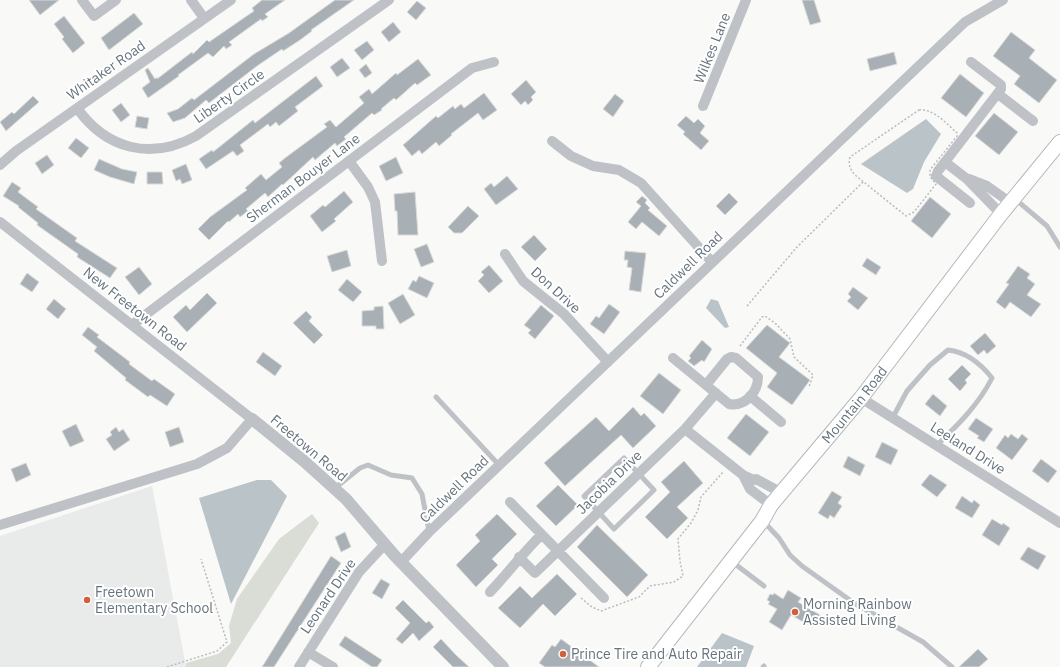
<svg xmlns="http://www.w3.org/2000/svg" width="1060" height="667" viewBox="0 0 1060 667" font-family="'IBM Plex Sans',sans-serif">
	<style>
		.built { fill: #e9eaea }
		.green { fill: #d9ddd6 }
		.water { fill: #bac4c8 }
		.building { fill: #a8afb5; stroke: #dadad9 }
		.lines { fill: none; stroke-linecap: round; stroke-linejoin: round }
		.secondary-casing { stroke: #b3b8bc; stroke-width: 16 }
		.path { stroke: #b9bcbe; stroke-width: 1.5; stroke-dasharray: 2 2; stroke-linecap: butt }
		.service { stroke: #bec2c6; stroke-width: 5 }
		.minor { stroke: #bec2c6; stroke-width: 10 }
		.tertiary { stroke: #bec2c6; stroke-width: 12 }
		.secondary { stroke: #fff; stroke-width: 14 }
		.poi-dot { fill: #d3603d; stroke: #fff; stroke-width: 1.5 }
		.labels { text-anchor: middle; dominant-baseline: central; stroke-width: 4; stroke-linejoin: round; paint-order: stroke }
		.street-label { font-size: 14px; fill: #66747e; stroke: #fff }
		.poi-label { font-size: 14px; fill: #66747e; stroke: #fff; text-anchor: start }
	</style>
	<rect width="100%" height="100%" fill="#f9f9f7"/>
	<path class="built" d="M152,486L186,667H0V536Z"/>
	<path class="green" d="M312,514L319,523L226,667H186V663L218,654L231,643L229,626L237,599L279,539Z"/>
	<path class="water" d="M926,119L941,134L924,162L913,189L907,193L861,164Z
		M711,299L718,301L729,327L725,328L706,308Z
		M257,480H271L287,496L231,604L199,498Z
		M722,633L754,646L746,667H697Z"/>
	<path class="building" d="M29,0H59L40,15Z
		M262,0H285L265,14L268,17L262,21L261,19L229,42L232,45L226,49L224,46L213,57L208,53L178,75L179,76L148,98L142,88L150,82L145,70L148,68L155,79L157,77V79L192,52L193,54L207,40L209,42L254,11L252,8Z
		M335,0H354L311,30L312,31L300,40L283,51L282,49L257,66L209,103L206,100L185,118L173,122L167,113L178,109L192,98L194,100L254,54L289,33Z
		M802,0H814L821,22L810,25Z
		M417,1L426,8L416,20L407,12Z
		M134,13L143,24L109,50L101,38Z
		M64,16L85,43L73,53L62,39L64,37L54,24Z
		M393,22L401,32L389,42L381,32Z
		M1011,32L1035,50L1029,58L1057,80L1039,103L1014,84L1020,76L993,56Z
		M367,41L374,50L362,60L354,50Z
		M894,52L897,64L870,71L867,59Z
		M342,58L350,68L337,77L330,67Z
		M418,59L431,75L417,85L415,83L396,100L394,98L381,109L382,110L374,115L372,113L344,137L346,139L337,146L335,143L315,160L313,157L283,185L282,184L268,197L265,193L246,209L248,211L240,217L238,214L229,222L228,221L209,240L198,229L210,217L247,190L245,188L261,174L266,180L282,167L279,163L285,158L327,127L324,124L330,120L336,127L364,103L359,97L369,89L372,94L396,73L397,75Z
		M366,64L372,73L365,78L359,70Z
		M960,74L984,93L966,117L941,98Z
		M316,76L323,86L295,107L298,111L279,126L276,122L270,127L268,124L240,145L244,151L237,156L233,151L206,169L199,159L212,150L213,152L253,120L255,123Z
		M526,80L536,92L531,97L533,100L528,105L525,101L521,105L511,94Z
		M484,93L497,110L483,120L478,113L451,134L452,135L439,146L436,142L422,154L419,150L412,156L403,145L436,116L438,118L453,106L455,109L461,104L464,108Z
		M615,94L624,101L613,117L603,109Z
		M33,96L39,102L6,131L0,122L12,112L14,114Z
		M121,103L130,115L121,122L112,110Z
		M994,113L1018,132L999,155L975,136Z
		M137,116L149,118L147,129L135,127Z
		M686,116L694,123L698,119L705,126L700,133L709,141L701,150L683,134L685,132L677,125Z
		M76,138L89,148L81,158L68,148Z
		M47,155L54,165L42,174L35,163Z
		M396,157L403,173L386,181L379,166Z
		M99,159L122,169L137,172L134,184L110,177L94,170Z
		M186,164L192,180L182,184L180,179L176,181L172,170Z
		M147,172H162L163,184H147Z
		M507,176L518,189L496,205L484,189L491,183L494,187Z
		M12,182L21,188L18,192L38,207L36,209L77,238L75,241L117,268L110,278L77,257L78,254L37,225L38,223L18,207L19,206L3,196Z
		M344,191L353,202L334,219L336,221L322,232L310,216L323,205L325,207Z
		M415,192L418,235H398L397,211H395L394,194Z
		M729,193L738,202L725,215L716,206Z
		M642,196L647,200L645,203L650,208L648,210L667,226L659,236L642,222L636,229L628,222L641,206L636,202Z
		M930,197L951,214L932,238L911,221Z
		M468,206L479,216L462,233H454L448,227Z
		M534,235L547,249L535,261L521,247Z
		M427,244L434,262L421,267L414,249Z
		M347,250L351,266L332,272L327,256Z
		M625,251L646,253L641,292L629,290L632,268L627,267L628,260H624Z
		M867,258L881,267L876,275L862,266Z
		M489,265L503,281L489,293L478,281L484,275L481,272Z
		M1018,266L1030,274L1027,278L1035,284L1027,295L1041,304L1031,317L1010,302L1005,309L996,302L1009,284L1006,283Z
		M139,267L152,284L139,295L125,277Z
		M27,273L39,282L32,292L20,284Z
		M419,276L434,283L427,298L408,289L413,280L416,282Z
		M347,279L362,292L353,302L338,290Z
		M853,287L868,298L858,310L847,301L851,297L848,294Z
		M207,293L217,303L187,332L173,317L186,305L190,310Z
		M403,294L415,315L400,324L388,303Z
		M54,299L66,309L58,319L46,309Z
		M609,304L620,312L604,334L590,324L596,316L599,318Z
		M541,305L554,316L535,339L528,333L531,330L524,325Z
		M383,306L384,329H376V326H362V311L374,310V307Z
		M306,311L312,317L309,321L323,335L314,344L293,323Z
		M767,325L790,343L779,357L810,380L792,405L767,387L777,373L746,348Z
		M88,327L99,335L97,337L130,362L129,364L152,381L154,379L175,394L167,406L150,395L148,397L125,380L126,378L94,351L97,347L82,335Z
		M985,333L996,346L987,354L984,350L978,355L970,346Z
		M702,340L712,349L704,362L702,360L694,366L688,361L691,358L689,356Z
		M263,352L282,366L275,376L256,362Z
		M962,365L971,374L965,380L967,383L960,391L948,379Z
		M659,373L681,390L663,414L640,396Z
		M933,394L947,406L940,416L925,404Z
		M633,407L641,416L644,413L656,426L633,448L621,435L565,486L544,463L596,417L609,431Z
		M746,414L769,432L750,456L727,438Z
		M976,418L993,429L984,442L977,438L979,436L968,429Z
		M76,424L84,441L70,447L62,431Z
		M116,427L119,432L123,429L130,440L114,451L106,439L112,435L110,432Z
		M179,427L184,442L170,447L165,432Z
		M1011,434L1018,439L1022,434L1028,439L1012,460L996,448L1005,435L1008,438Z
		M882,442L898,450L891,465L875,457Z
		M848,456L865,465L860,476L843,467Z
		M1041,459L1057,471L1048,483L1032,471Z
		M684,461L703,483L677,507L688,518L667,539L645,517L670,492L661,482Z
		M26,463L31,475L16,482L11,469Z
		M930,474L947,485L937,497L921,485Z
		M558,485L578,505L556,526L536,506Z
		M832,491L842,497L838,503L842,506L834,518L830,515L828,519L818,513Z
		M962,496L972,503L974,500L980,505L972,518L955,508Z
		M497,514L517,534L492,559L498,565L476,587L456,565L480,541L475,535Z
		M992,519L1002,525L1003,523L1010,528L999,546L982,535Z
		M597,525L648,575L627,597L577,547Z
		M345,532L351,547L341,552L335,537Z
		M1028,547L1046,556L1038,570L1020,559Z
		M331,556L341,563L274,667H262Z
		M557,574L577,594L555,616L543,604L520,628L498,608L520,586L532,598Z
		M381,579L390,584L382,599L372,593Z
		M788,590L801,598L798,602L820,615L812,627L791,615L782,630L769,622L777,609L768,604L770,602L767,600L770,594L773,595L774,593L783,599Z
		M403,600L426,623L429,621L434,627L419,641L413,633L402,644L396,639L410,623L395,608Z
		M345,636L382,660L377,667H372L339,645Z
		M441,639L456,655L469,667H453L433,647Z
		M561,639L599,667H545L539,663L552,645L555,647Z
		M978,649L988,659L979,667H959Z"/>
	<g class="lines">
		<defs>
			<g id="secondary">
				<path id="s1" d="M648,667L762,521L771,505L861,398L1001,214L1060,142"/>
			</g>
		</defs>
		<use href="#secondary" class="secondary-casing"/>
		<path class="path" d="M919,110C933,108 947,124 957,133V136L930,170V177L936,184L914,212L906,216L855,175C850,169 848,165 850,157Z
			M747,306L797,247L863,182
			M740,346L762,317L765,316L775,323L790,339L794,357L813,375L809,387
			M581,598L592,607L601,611L639,597L650,586L674,582L683,576L680,561L678,539L691,523L698,510L701,497L724,471
			M167,667L217,651L227,642L201,559"/>
		<path class="service" d="M1015,199L1047,226L1060,247
			M436,397L499,465
			M893,417L907,391L930,365L948,350C966,352 981,364 992,378C979,404 958,425 937,445
			M624,458L654,490L614,529L584,496Z
			M335,488L360,468L368,465L391,475L412,478L422,494L429,531
			M763,521L779,538L790,555L802,566L854,603L923,642L952,667
			M731,561L764,586
			M763,667L764,666"/>
		<path class="minor" d="M82,0L94,16L116,0
			M191,0L204,18
			M998,94L1033,121
			M703,106L746,0
			M77,108C106,149 151,161 196,136L389,0
			M552,141L571,156L593,166L619,170L641,183L712,262
			M349,161L368,187L375,202L382,261
			M945,162L967,179L1001,214
			M0,165L16,151L231,0
			M969,179L987,186L1011,203
			M970,203L936,176L938,171L1001,89V85L971,62
			M0,222L252,419L227,448L197,464L0,525
			M505,254L523,281L564,314L608,362
			M132,325L472,68L494,62
			M673,358L729,404C744,407 758,393 758,377L736,358L731,357L727,359L706,385
			M750,396L781,422
			M861,398L1060,523
			M685,429L743,475L754,480L756,479L782,493
			M743,475L750,489L771,505
			M510,502L604,598
			M519,557L535,573L685,429L716,393
			M401,562L429,532L965,22L1003,0
			M490,592C508,573 523,553 541,535
			M308,652L333,667
			M299,667L359,572L385,544"/>
		<path class="tertiary" d="M252,419L305,462L346,499L395,556L503,667"/>
		<use href="#secondary" class="secondary"/>
	</g>
	<g class="poi-dot">
		<circle cx="87" cy="600" r="4"/>
		<circle cx="795" cy="612" r="4"/>
		<circle cx="563" cy="654" r="4"/>
	</g>
	<g class="labels">
		<g class="street-label">
			<text transform="translate(712 48) rotate(-68)">Wilkes Lane</text>
			<text transform="translate(106 70) rotate(-35)">Whitaker Road</text>
			<text transform="translate(229 96) rotate(-35)">Liberty Circle</text>
			<text transform="translate(303 178) rotate(-37)">Sherman Bouyer Lane</text>
			<text transform="translate(688 265) rotate(-44)">Caldwell Road</text>
			<text transform="translate(556 290) rotate(42)">Don Drive</text>
			<text transform="translate(135 309) rotate(38)">New Freetown Road</text>
			<text stroke="none"><textPath href="#s1" startOffset="334">Mountain Road</textPath></text>
			<text transform="translate(309 448) rotate(40)">Freetown Road</text>
			<text transform="translate(968 448) rotate(32)">Leeland Drive</text>
			<text transform="translate(609 482) rotate(-44)">Jacobia Drive</text>
			<text transform="translate(454 489) rotate(-44)">Caldwell Road</text>
			<text transform="translate(328 596) rotate(-56)">Leonard Drive</text>
		</g>
		<g class="poi-label">
			<text x="95" y="592">Freetown<tspan x="95" dy="16">Elementary School</tspan></text>
			<text x="803" y="604">Morning Rainbow<tspan x="803" dy="16">Assisted Living</tspan></text>
			<text x="571" y="654">Prince Tire and Auto Repair</text>
		</g>
	</g>
</svg>
